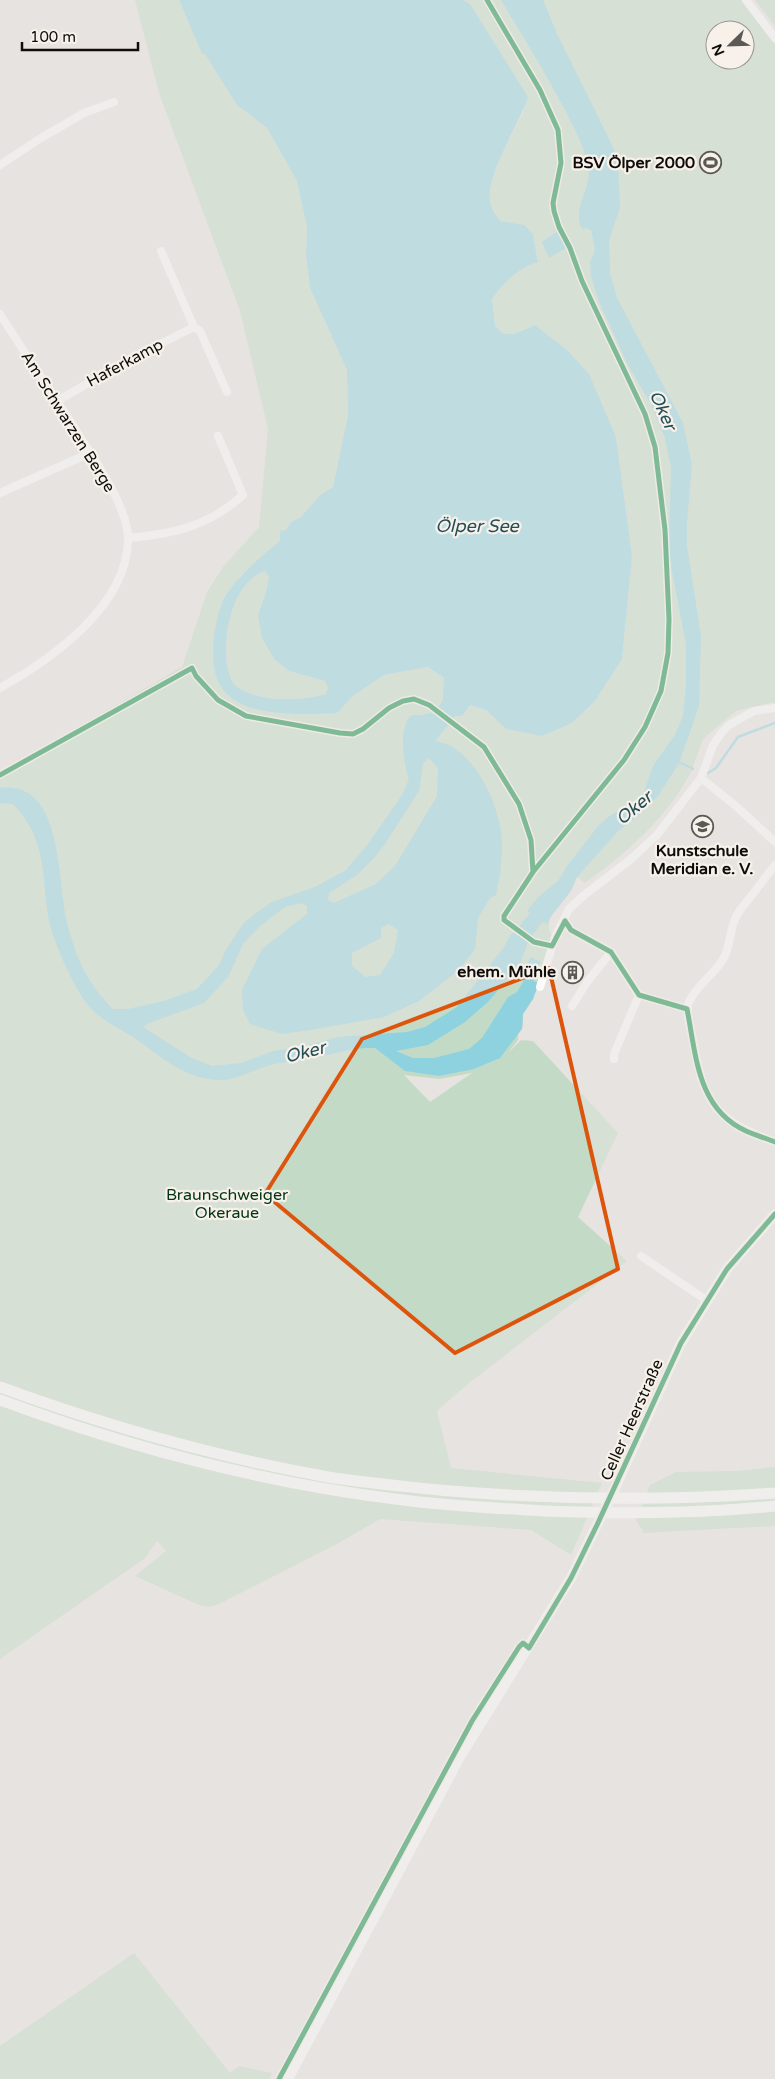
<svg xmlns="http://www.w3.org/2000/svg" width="775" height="2079" viewBox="0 0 775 2079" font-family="'Varela Round',sans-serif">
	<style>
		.green { fill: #c3dbc6; fill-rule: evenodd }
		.water { fill: #8ed2e0; fill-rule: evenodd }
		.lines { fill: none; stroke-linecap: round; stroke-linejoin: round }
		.stream { stroke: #8ed2e0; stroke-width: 2.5 }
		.minor { stroke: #fbfbfa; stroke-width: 8 }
		.major { stroke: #fbfbfa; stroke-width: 10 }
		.highway { stroke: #fbfbfa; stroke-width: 11 }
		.cycleway-casing { stroke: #f7f1ea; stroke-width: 8 }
		.cycleway { stroke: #00873e; stroke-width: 5 }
		.marked { fill: none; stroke: #dd550c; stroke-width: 4; stroke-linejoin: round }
		.labels { text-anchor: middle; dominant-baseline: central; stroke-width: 4.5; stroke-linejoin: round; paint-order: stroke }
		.poi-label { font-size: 16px; font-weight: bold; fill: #0f0d0b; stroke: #f7f1ea; text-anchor: end }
		.street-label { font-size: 16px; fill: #0f0d0b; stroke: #f7f1ea }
		.park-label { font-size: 16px; fill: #003415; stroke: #f7f1ea }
		.water-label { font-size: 18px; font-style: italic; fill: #234f58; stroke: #f7f1ea }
	</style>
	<rect width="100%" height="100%" fill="#e7e3e0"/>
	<path class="green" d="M135,0H179L202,54L205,53L237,105L267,128L297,181L307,227L306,256L310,288L347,370L348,415L333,487L320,495L301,517L291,522L280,541L241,575L220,612L227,695L246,706L268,711L337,713L353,696L384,675L428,667L444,678L462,716L470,705L486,710L506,729L542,736L572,723L595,701L622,659L632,556L616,437L567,350L535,325L514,334H504L495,326L492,299C504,282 518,268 538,261L533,235L525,225L500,221C496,215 492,208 490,200C486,178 514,131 524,110L470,4L463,0H741L775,45V702L736,711L703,739L692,769L679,764L692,770C668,817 627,853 585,883L577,877C575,882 573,888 570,892C561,905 540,920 553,937L533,999L523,1014V1025L518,1034V1040L508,1053L521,1040L533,1041L618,1133L578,1217L627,1261L468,1384L437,1411L451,1468L602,1483L571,1555L531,1530L380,1519L337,1544L217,1605L209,1607L199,1605L135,1576L166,1551L157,1541L145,1558L0,1659V772L182,667L207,592L223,567L259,527L268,429L240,311L159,93ZM715,30H745V60H715ZM472,1073L430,1102L404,1075L439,1079Z
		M755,0H775V26Z
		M265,571L269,577L266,592L258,615L275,660L289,671L325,681L329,687L326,694C302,701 257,703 236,686C231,682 228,671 227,665C223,633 232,584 265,571Z
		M775,1467V1526L644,1533L636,1520L650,1485L676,1472L737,1471Z
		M134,1953L230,2073L239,2066L272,2073L269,2079H0V2046Z"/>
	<path class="water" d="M179,0H463L470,4L528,97C519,125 486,174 490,200C491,208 496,215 500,221L525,225L533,235L538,262C518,268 504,282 492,299L495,326L504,334H514L535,325L567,350L589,374L616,437L632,556L622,659L595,701L572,723L542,736L506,729L486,710L470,705L462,716H455L435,741C439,742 445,743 449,745C479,760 501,810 502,842C502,860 500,878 496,895L490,898L478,918L475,949L459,970L419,1001L384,1017L310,1030L282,1034L250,1024L243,1010L242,990L262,949L307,914V906L302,903L285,907L260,926L243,944L228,977L204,1003L149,1023L143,1027L190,1057L212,1066L242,1063L273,1051L301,1047L338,1037L407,1032L425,1027L457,1007L504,947L511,934L514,933L530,913L527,911L538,897L558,881L567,866L599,825L611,815L638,800L643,795L653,766L675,735L683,716L686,685V644L671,566L669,546L671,468L665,438L652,406L627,363L598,299L591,276L590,261C598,252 593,241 591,230L585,228L582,229C571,208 593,188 588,166C584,146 574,128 565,110C545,72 523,36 501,0H543L558,36L614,149L618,166L620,207L609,241L610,273L617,298L683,423L692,465L687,521V546L701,637L699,706L679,763L658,796L638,816L618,831L577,877L571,891L549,919L548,925L544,922L541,923L528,942L520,964L488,1002L465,1022L428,1045L396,1051L413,1058H434L469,1049L482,1038L508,997L517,992L526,977L525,966L531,957L541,962L536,969L533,981L539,983L533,999L523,1014L522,1029L500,1058L474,1069L439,1076L405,1071L375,1048H364C342,1050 322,1057 301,1060C292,1062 283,1062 274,1064C256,1068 238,1080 220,1080C187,1080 161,1057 136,1039C119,1028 100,1020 87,1004C74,987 55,945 50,925C40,878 50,843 13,804L0,803V788C6,786 13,788 19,789C65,803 57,893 69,930C78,963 89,985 113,1009H128L164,1001L197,989L219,965L227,948L243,924L252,916L272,902L315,887L346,870L368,844L402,795L409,779C404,767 397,722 413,715C413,715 420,715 420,715C426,715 430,712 435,714L443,699L444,678L428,667L384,675L353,696L337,713C308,714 273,716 246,706C234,701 223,693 218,681C208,659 215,611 228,592C242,572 261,557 280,541V531L286,530L291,522L301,517L320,495L333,487L348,415L347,370L310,288L306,256L307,227L297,181L267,128L237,105L205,54H202ZM265,571L269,577L266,592L258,615L262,638L275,660L289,671L325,681L328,687L326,694C302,701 257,703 236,686C231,682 228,671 227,665C223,634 232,583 265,571ZM429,758L438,768L437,796L395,866L376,884L334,903L328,900L329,893L357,875L375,857L385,844L419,791L423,763ZM389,924L398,930L394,953L380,975L366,977L352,966V953L381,938V928Z
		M558,231L566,248L549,258L542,242Z"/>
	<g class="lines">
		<path class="stream" d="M677,761L693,769
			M708,773L716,768L738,737L775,723"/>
		<path class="minor" d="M746,0L775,38
			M0,165L41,138L84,113L114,102
			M161,251L194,327L200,331L227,392
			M0,314C26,356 55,396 81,438C97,463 129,510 128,540C127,606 52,659 0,688
			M57,401L132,358L194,327
			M0,493L90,453
			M128,538C173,534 209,526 243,495L218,436
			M701,778L737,807L775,842
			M775,865L738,913C730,926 731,940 726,953C721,969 696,985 689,1002C685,1013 691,1028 693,1040C704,1103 713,1119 775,1142
			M565,921L571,930L611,952L639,995L687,1009
			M540,987L555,937L569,909L583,896L631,859L657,835L701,778L713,745L723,731L729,725L754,711L775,708
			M572,1006L587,982L611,952
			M614,1059V1054L639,995
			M641,1256L706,1300"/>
		<path class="major" d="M288,2079L461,1755L571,1578L614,1490L681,1343L727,1269L775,1214"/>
		<path class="highway" d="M0,1387C106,1426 217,1457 328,1477C365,1483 402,1486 439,1490C551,1500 662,1501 775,1493
			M0,1400C127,1447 260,1482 395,1499C445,1506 495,1508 545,1511C622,1514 699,1514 775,1506"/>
		<defs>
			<path id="cycleway" d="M487,0L540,90L558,130L561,163L553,203L554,211L559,227L570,248L582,281L645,414L655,447L665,530L669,619L668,653L661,691L645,727L624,760L533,872L504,916V920L534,942L552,946L565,921
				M0,775L192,668L196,676L218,700L246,716L340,733L353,734L363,729L389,708L403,701L414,699L429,705L484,747L519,804L531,840L533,872
				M565,921L571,930L611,952L639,995L687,1009C696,1054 697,1109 746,1131C755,1135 765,1138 775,1142
				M279,2079L472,1721L519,1647L523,1643L529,1648L571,1578L597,1525L681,1343L727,1269L775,1214"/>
		</defs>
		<use href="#cycleway" class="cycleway-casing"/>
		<use href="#cycleway" class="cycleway"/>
	</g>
	<path d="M0 0H775V2079H0ZM549,968L618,1269L455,1353L265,1194L362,1039Z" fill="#e7e3e0" fill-opacity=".55" fill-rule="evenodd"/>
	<path class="marked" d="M549,968L618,1269L455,1353L265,1194L362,1039Z"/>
	<defs>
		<symbol id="stadium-ring" viewBox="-11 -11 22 22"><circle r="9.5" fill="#f7f1ea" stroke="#5b5856" stroke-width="1.5"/><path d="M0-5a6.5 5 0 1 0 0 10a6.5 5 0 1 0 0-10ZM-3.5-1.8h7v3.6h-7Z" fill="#5b5856"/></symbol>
		<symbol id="university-ring" viewBox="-11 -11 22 22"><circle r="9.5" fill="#f7f1ea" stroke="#5b5856" stroke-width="1.5"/><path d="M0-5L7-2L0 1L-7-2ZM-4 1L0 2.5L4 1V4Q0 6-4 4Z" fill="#5b5856"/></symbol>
		<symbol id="building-ring" viewBox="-11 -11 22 22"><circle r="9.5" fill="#f7f1ea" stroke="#5b5856" stroke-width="1.5"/><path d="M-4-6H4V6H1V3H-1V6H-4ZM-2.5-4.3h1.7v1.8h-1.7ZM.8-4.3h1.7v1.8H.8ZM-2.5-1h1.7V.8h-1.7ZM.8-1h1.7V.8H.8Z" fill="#5b5856"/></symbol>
	</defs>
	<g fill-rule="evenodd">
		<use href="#stadium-ring" x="698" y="150" width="25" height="25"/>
		<use href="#university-ring" x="690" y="814" width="25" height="25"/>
		<use href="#building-ring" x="560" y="960" width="25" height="25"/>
	</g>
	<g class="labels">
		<g class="poi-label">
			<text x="695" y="163">BSV Ölper 2000</text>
			<text x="702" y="851" text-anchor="middle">Kunstschule<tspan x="702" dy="18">Meridian e. V.</tspan></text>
			<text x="556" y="972">ehem. Mühle</text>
		</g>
		<g class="street-label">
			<text transform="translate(125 363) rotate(-28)">Haferkamp</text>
			<text transform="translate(68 422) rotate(58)">Am Schwarzen Berge</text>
			<text transform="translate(632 1420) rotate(-66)">Celler Heerstraße</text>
		</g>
		<g class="park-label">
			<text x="227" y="1195">Braunschweiger<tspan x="227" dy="18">Okeraue</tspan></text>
		</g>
		<g class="water-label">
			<text transform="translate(663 410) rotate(66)">Oker</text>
			<text x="477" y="526">Ölper See</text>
			<text transform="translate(634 808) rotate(-40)">Oker</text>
			<text transform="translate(305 1052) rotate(-14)">Oker</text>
		</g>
	</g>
	<g transform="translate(730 45) rotate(247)"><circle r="24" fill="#f7f1ea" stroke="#9a9691"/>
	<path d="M0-4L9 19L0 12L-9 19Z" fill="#5b5856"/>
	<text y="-8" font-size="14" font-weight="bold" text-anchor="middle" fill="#0f0d0b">N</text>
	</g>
	<path d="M22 42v8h116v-8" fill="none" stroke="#0f0d0b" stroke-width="2.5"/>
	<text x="30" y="42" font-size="15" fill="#0f0d0b" stroke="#f7f1ea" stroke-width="4" paint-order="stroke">100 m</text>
</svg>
